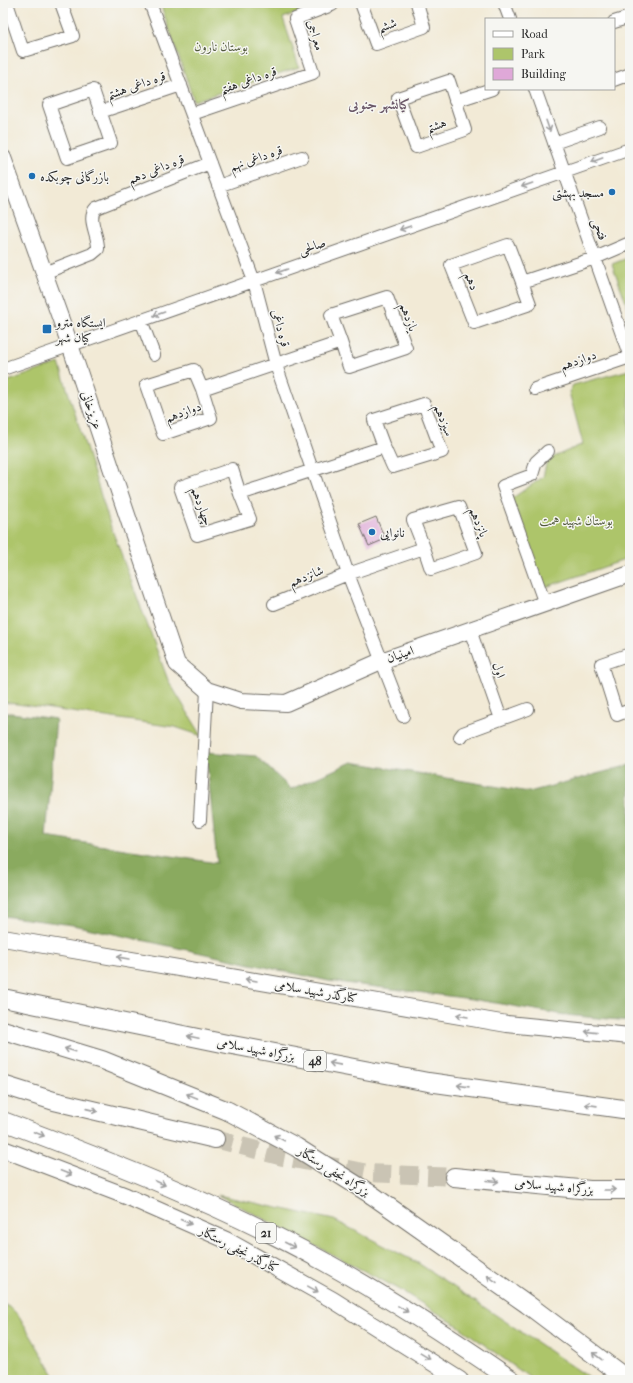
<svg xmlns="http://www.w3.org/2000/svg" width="633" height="1383" viewBox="0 0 633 1383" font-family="'IM FELL French Canon',Amiri,serif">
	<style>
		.green { fill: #adc56b; stroke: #6c784b }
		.forest { fill: #8aaa5f; stroke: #5a6a45 }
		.building { fill: #dfa8d8 }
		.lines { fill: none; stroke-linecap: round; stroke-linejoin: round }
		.highway-tunnel { stroke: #cac4b4; stroke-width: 18; stroke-dasharray: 18 9; stroke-linecap: butt }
		.minor-casing { stroke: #716e67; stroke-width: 14 }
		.major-casing { stroke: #716e67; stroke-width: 18 }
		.highway-casing { stroke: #716e67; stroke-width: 20 }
		.minor { stroke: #fff; stroke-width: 12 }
		.major { stroke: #fff; stroke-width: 16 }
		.highway { stroke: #fff; stroke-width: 18 }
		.highway-bridge-casing { stroke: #716e67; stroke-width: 20; stroke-linecap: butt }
		.highway-bridge { stroke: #fff; stroke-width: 18 }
		.oneway { stroke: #a0a0a0 }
		.poi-dot { fill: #1f6fb2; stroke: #f6f6f2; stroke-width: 1.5 }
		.labels { text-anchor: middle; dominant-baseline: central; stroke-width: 3; stroke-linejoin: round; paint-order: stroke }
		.shield { fill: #f6f6f2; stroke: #686867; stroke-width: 1 }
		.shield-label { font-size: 12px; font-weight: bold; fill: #2b2b2b }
		.street-label { font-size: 13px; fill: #2b2b2b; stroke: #f6f6f2 }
		.park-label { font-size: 13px; fill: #52593e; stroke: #f6f6f2 }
		.poi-label { font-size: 13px; fill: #2b2b2b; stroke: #f6f6f2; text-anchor: start }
		.neighbourhood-label { font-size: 14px; font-weight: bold; fill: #6a5768; stroke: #f6f6f2 }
	</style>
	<rect width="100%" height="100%" fill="#f6f6f2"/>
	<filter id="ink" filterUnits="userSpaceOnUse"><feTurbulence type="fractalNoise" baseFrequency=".025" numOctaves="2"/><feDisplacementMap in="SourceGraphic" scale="8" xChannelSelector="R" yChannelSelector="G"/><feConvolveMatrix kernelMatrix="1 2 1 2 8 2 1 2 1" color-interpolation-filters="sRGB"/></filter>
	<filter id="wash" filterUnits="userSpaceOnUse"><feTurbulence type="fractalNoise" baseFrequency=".012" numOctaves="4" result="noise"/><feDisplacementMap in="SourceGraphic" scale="16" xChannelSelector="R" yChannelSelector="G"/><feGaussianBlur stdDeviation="0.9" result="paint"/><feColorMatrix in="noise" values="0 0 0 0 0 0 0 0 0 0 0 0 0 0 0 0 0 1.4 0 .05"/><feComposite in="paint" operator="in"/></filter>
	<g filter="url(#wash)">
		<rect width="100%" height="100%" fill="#f2ead6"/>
		<path class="green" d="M160,3H317L318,6L283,18L299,67L194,101Z
			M630,257V313L612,264Z
			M59,363L111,527L168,680L202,736L175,727L3,702V383Z
			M629,370L630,558L543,588L511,499L543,477L547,460L583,444L569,392L573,385Z
			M218,1195L334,1220L418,1263L593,1380H533L457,1325L397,1288Z
			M3,1304L11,1308L19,1316L57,1380H3Z"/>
		<path class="forest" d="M3,712L56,719L46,837L217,863L206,752L256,756L291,789L352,762L529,792L630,765V1021L565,1015L472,999L329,981L73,925L3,916Z"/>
		<g id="blocks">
			<path class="building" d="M376,517L385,539L369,546L359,524Z"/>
		</g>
	</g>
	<g filter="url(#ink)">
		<use href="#blocks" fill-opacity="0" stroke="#716e67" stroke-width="1"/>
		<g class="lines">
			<path class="highway-tunnel" d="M215,1139L283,1157L368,1173L454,1177"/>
			<defs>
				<path id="minor" d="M7,3L23,51L73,36L61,3
					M150,3L254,281L276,365L348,574L403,716
					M361,3L376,44L424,27L417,3
					M504,3L510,19
					M614,22L630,17
					M614,80L630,74
					M449,81L465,130L416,147L398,98Z
					M535,89L630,357
					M93,90L111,143L67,158L49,105Z
					M455,101L492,89
					M100,112L181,85
					M192,114L313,73L295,19L332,5L331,3
					M554,143L600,127
					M218,186L302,157
					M44,273L92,254L98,249C99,236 86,218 96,208L210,163
					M522,282L530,304L474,323L451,265L508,245L522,282L595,258L630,243
					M141,320L154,355
					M3,369L630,149
					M202,389L211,418L163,434L146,385L194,370L202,389L341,342L331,315L387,297L406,348L349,367L341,342
					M535,389L630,357
					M240,494L250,519L197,535L180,487L232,469L240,494L384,447L374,420L424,404L442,452L393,467L384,447
					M274,604L348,574L424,548L413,520L459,507L476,553L431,569L424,548
					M545,604L503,486L532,475L536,462L548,451
					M470,630L501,719
					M630,654L601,664L617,715L630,710
					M460,737L463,733L528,709
					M200,820L207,690"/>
				<path id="major" d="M3,158L70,345L177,664L207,690L241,701L286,703L381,661L630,574
					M3,938L507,1024L630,1036
					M3,1149L126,1196L226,1240L333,1300L460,1380"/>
				<path id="highway" d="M3,998L227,1044L428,1082L630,1110
					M3,1030L102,1060L228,1111
					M3,1085L54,1101L215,1139
					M3,1121C112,1162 221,1205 323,1261C388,1297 451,1338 512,1380
					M454,1177L590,1190H630
					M372,1195L527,1304L628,1380"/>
			</defs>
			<use href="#minor" class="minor-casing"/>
			<use href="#major" class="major-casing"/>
			<use href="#highway" class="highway-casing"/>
			<use href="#minor" class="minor"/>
			<use href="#major" class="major"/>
			<use href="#highway" class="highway"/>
			<defs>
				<path id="highway-bridge" d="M228,1111L296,1147L372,1195"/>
			</defs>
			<use href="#highway-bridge" class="highway-bridge-casing"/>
			<use href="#highway-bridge" class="highway-bridge"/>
		</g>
		<defs><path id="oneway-shaft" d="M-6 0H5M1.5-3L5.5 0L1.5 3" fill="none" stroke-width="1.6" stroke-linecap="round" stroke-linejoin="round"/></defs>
		<g class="oneway">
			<use href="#oneway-shaft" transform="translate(548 126) rotate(71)"/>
			<use href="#oneway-shaft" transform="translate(597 160) rotate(160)"/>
			<use href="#oneway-shaft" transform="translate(527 185) rotate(161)"/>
			<use href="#oneway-shaft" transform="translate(405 228) rotate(161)"/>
			<use href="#oneway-shaft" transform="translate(282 271) rotate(161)"/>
			<use href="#oneway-shaft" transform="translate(159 314) rotate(161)"/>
			<use href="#oneway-shaft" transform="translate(123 958) rotate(-170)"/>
			<use href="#oneway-shaft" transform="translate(251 980) rotate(-170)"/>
			<use href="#oneway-shaft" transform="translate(462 1016) rotate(-170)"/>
			<use href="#oneway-shaft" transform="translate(591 1032) rotate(-174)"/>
			<use href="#oneway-shaft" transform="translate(193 1037) rotate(-168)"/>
			<use href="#oneway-shaft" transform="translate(70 1050) rotate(-163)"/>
			<use href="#oneway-shaft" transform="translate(335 1064) rotate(-169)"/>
			<use href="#oneway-shaft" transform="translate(463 1086) rotate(-172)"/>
			<use href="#oneway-shaft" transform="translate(192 1096) rotate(-158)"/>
			<use href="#oneway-shaft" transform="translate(591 1105) rotate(-172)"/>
			<use href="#oneway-shaft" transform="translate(92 1110) rotate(13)"/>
			<use href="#oneway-shaft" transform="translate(39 1134) rotate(21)"/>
			<use href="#oneway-shaft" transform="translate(279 1138) rotate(-152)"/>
			<use href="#oneway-shaft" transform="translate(66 1173) rotate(21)"/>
			<use href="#oneway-shaft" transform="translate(493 1181) rotate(5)"/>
			<use href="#oneway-shaft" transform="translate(160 1183) rotate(24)"/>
			<use href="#oneway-shaft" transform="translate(610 1190)"/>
			<use href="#oneway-shaft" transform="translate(186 1222) rotate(24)"/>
			<use href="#oneway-shaft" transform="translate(290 1245) rotate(27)"/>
			<use href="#oneway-shaft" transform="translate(492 1279) rotate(-145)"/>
			<use href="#oneway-shaft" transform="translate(313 1289) rotate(29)"/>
			<use href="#oneway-shaft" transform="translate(403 1309) rotate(31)"/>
			<use href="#oneway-shaft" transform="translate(425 1356) rotate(32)"/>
			<use href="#oneway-shaft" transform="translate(597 1356) rotate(-143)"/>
		</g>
	</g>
	<g class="poi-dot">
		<circle cx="32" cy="176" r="4"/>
		<circle cx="612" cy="192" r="4"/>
		<rect x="42" y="324" width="10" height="10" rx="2"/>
		<circle cx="372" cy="532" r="4"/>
	</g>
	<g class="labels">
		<g class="shield">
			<rect x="304" y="1051" width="22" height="20" rx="3"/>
			<rect x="256" y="1223" width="20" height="20" rx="3"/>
		</g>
		<g class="shield-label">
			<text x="315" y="1061">48</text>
			<text x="266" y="1233">21</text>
		</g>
		<g class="street-label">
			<text transform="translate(387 25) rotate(-19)">ششم</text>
			<text transform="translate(316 35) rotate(75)">معراجی</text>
			<text transform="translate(248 80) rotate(-19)">قره داغی هفتم</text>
			<text transform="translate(136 85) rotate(-19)">قره داغی هشتم</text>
			<text transform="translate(436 125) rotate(-20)">هشتم</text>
			<text transform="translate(256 158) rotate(-19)">قره داغی نهم</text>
			<text transform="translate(156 169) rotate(-22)">قره داغی دهم</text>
			<text transform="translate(600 229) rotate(70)">فتحی</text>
			<text transform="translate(312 246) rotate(-19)">صالحی</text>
			<text transform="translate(472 281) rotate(69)">دهم</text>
			<text transform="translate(409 317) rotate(70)">یازدهم</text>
			<text transform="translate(281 328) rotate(75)">قره داغی</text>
			<text transform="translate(578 360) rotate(-19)">دوازدهم</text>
			<text transform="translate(92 410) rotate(71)">عزیزخانی</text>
			<text transform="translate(183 412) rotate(-20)">دوازدهم</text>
			<text transform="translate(444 420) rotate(68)">سیزدهم</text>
			<text transform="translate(202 506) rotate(70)">چهاردهم</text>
			<text transform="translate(479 522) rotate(68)">پانزدهم</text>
			<text transform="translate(306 576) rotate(-22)">شانزدهم</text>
			<text transform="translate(400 654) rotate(-19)">امینیان</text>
			<text transform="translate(499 670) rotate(71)">اول</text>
			<text transform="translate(316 991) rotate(10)">کنارگذر شهید سلامی</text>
			<text transform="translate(256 1049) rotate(11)">بزرگراه شهید سلامی</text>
			<text transform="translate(334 1171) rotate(32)">بزرگراه نجفی رستگار</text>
			<text transform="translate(554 1186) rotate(5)">بزرگراه شهید سلامی</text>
			<text transform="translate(239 1249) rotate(27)">کنارگذر نجفی رستگار</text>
		</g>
		<g class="park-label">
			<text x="221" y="46">بوستان نارون</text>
			<text x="576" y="520">بوستان شهید همت</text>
		</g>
		<g class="poi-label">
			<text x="40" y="176">بازرگانی چوبکده</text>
			<text x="604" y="192" text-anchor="end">مسجد بهشتی</text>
			<text x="56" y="322">ایستگاه مترو<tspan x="56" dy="15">کیان شهر</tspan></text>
			<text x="380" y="532">نانوایی</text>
		</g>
		<g class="neighbourhood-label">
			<text x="379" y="104">کیانشهر جنوبی</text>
		</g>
	</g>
	<rect width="633" height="1383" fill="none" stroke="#f6f6f2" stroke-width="16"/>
	<rect x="485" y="18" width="130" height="72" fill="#f6f6f2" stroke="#a5a5a2"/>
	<rect x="493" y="31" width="20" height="6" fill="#ffffff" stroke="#a5a5a2"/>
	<text x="521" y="38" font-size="12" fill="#2b2b2b">Road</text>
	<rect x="493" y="48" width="20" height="12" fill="#adc56b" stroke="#a5a5a2"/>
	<text x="521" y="58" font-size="12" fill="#2b2b2b">Park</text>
	<rect x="493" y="68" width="20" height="12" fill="#dfa8d8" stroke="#a5a5a2"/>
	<text x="521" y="78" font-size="12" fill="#2b2b2b">Building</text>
</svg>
